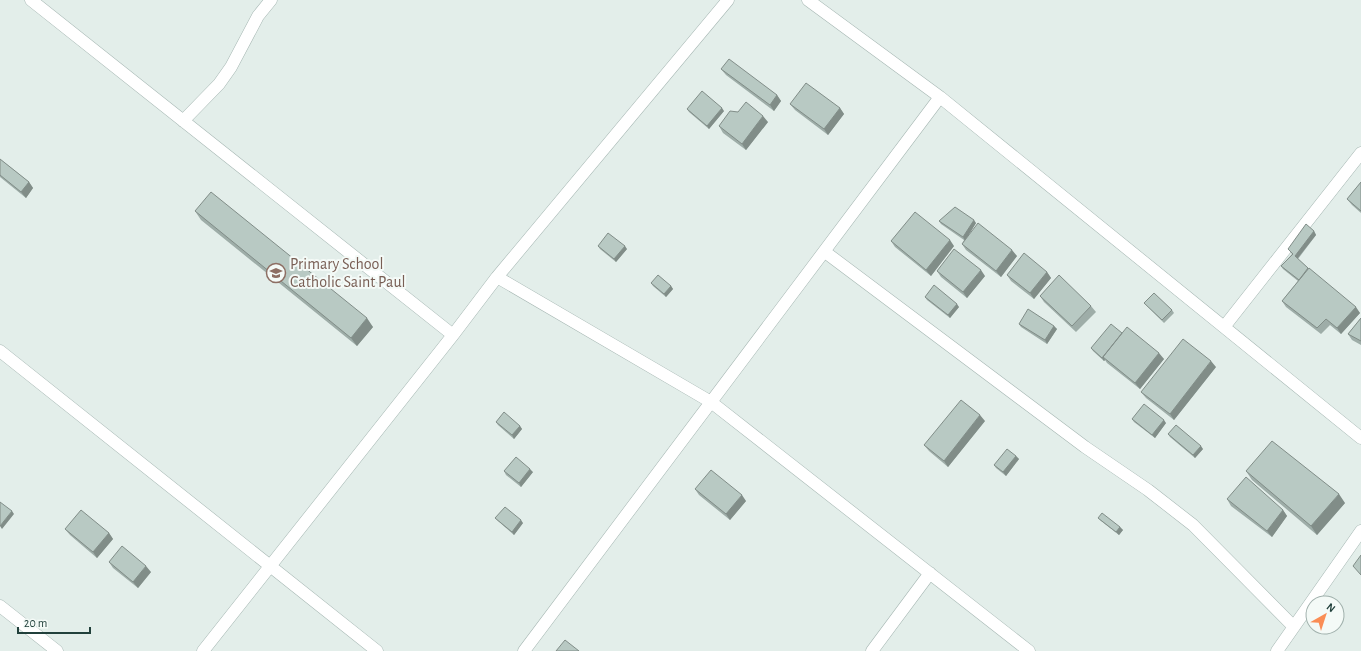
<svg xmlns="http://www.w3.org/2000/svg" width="1361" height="651" viewBox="0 0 1361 651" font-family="'Alegreya Sans',sans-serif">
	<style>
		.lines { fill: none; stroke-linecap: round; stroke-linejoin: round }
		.minor-casing { stroke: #a5b6b2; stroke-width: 13 }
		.minor { stroke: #fff; stroke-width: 12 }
		.wall { fill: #9eada8 }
		.shaded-wall { fill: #818d88 }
		.building { fill: #b8c9c3; stroke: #818d88 }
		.labels { text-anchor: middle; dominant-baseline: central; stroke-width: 4; stroke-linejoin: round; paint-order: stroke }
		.education-label { font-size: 16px; fill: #785e54; stroke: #f4faf7; text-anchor: start }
	</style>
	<rect width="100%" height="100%" fill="#e3eeea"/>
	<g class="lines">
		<defs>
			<path id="minor" d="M31,0L453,335
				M808,0L940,97L1361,438
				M183,121L219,84L231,67L258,16L271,0
				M825,252L1085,447L1148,490L1193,525L1294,627
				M497,277L711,402L1029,651
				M1224,327L1361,153
				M0,351L377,651
				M0,606L57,651
				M203,651L453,335L497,277L728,0
				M524,651L940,97
				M872,651L930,573
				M1277,651L1361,531"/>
		</defs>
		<use href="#minor" class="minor-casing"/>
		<use href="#minor" class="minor"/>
	</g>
	<path class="wall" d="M721,69L777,95L781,101L774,111L726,75Z
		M790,104L840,108L844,114L828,135L795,110Z
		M687,109L724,111L709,129L689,112Z
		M768,122L746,150L723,133L719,126Z
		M0,159L29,182L33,188L26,198L0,177Z
		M1361,182V213L1352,205L1347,199Z
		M195,211L373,327L357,346L201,220Z
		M939,221L976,223L968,236L1017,256L1001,277L966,250L962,244L964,240L941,224Z
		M1314,231L1316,235L1298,259L1308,268L1360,313L1341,334L1330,325L1321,334L1286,307L1282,301L1298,281L1283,269L1281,266L1292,254L1288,249Z
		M891,241L954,246L931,276L895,247Z
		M598,246L627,249L616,262L600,249Z
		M937,271L985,276L967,298L941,277Z
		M1047,272L1051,278L1034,299L1011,281L1007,275Z
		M651,283L671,286L673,289L666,297L653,286Z
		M1040,296L1091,306L1096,312L1076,332L1044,302Z
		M925,297L959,307L950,318L927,300Z
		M1144,303L1172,310L1174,313L1164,323Z
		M1361,318V345L1352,340L1348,334Z
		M1019,324L1054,326L1057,329L1047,344L1021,327Z
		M1122,333L1164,359L1140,389L1107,363L1105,360L1104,361L1093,351L1091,348Z
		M1216,367L1174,420L1146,398L1141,392Z
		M1132,419L1166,423L1155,438L1134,422Z
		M985,421L948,467L929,451L924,445Z
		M496,422L520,426L522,429L514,439L498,425Z
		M1168,434L1203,449L1195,458L1170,437Z
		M1016,456L1019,459L1006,476L996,468L994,465Z
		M504,471L533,472L521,487L506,475Z
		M1246,471L1345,503L1317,535L1252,480Z
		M695,489L746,501L730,520L699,495Z
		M1227,499L1283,510L1287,516L1272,537L1231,506Z
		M495,518L523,523L514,535L498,521Z
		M1098,518L1120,527L1123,530L1119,535L1101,521Z
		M65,529L109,533L113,539L97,558L70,535Z
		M109,562L151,572L138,588L113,568Z"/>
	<path class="shaded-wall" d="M777,95L781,101L774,111L770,105Z
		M722,108L724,111L709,129L707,126Z
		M840,108L844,114L828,135L824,129Z
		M763,116L768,122L746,150L742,144Z
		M29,182L33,188L26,198L21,192Z
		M974,220L976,223L965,241L963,237Z
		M1314,231L1316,235L1297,259L1295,256Z
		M950,240L954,246L931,276L926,270Z
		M625,246L627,249L616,262L614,259Z
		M1012,250L1017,256L1001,277L996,271Z
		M981,270L985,276L967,298L963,292Z
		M1047,272L1051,278L1034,299L1030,293Z
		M671,286L673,289L666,297L664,294Z
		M957,304L959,307L950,318L948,315Z
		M1356,307L1360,313L1341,334L1337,328Z
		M367,318L373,327L357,346L351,338Z
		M1054,326L1057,329L1047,344L1045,340Z
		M1159,353L1164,359L1140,389L1135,383Z
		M1103,357L1105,360L1104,361L1102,358Z
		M1211,361L1216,367L1174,420L1170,414Z
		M980,415L985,421L948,467L944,461Z
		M1164,420L1166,423L1155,438L1152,435Z
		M520,426L522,429L514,439L512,435Z
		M1201,446L1203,449L1195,458L1193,455Z
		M1016,456L1019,459L1006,476L1003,472Z
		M530,469L533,472L521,487L519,483Z
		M1339,494L1345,503L1317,535L1311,526Z
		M742,495L746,501L730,520L726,514Z
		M1283,510L1287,516L1272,537L1267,531Z
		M12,511L14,514L2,529L0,526Z
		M521,520L523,523L514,535L512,532Z
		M1120,527L1123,530L1119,535L1116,532Z
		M109,533L113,539L97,558L93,552Z
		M146,566L151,572L138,588L133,582Z"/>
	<path class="building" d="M729,59L777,95L770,105L721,69Z
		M806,83L840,108L824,129L790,104Z
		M702,91L722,108L707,126L687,109Z
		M746,102L763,116L742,144L719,126L730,111L738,112Z
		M0,159L29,182L21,192L0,175Z
		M1361,182V211L1347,199Z
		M211,192L367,318L351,338L195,211Z
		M955,207L974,220L963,237L939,221Z
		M915,212L950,240L926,270L891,241Z
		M978,223L1012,250L996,271L962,244Z
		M1306,224L1314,231L1295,256L1308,268L1299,280L1281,266L1293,254L1288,249Z
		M608,233L625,246L614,259L598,246Z
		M954,249L981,270L963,292L937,271Z
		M1024,253L1047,272L1030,293L1007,275Z
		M1309,268L1356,307L1337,328L1326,319L1317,328L1282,301Z
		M658,275L671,286L664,294L651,283Z
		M1059,275L1091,306L1072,326L1040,296Z
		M934,285L957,304L948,315L925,297Z
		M1154,293L1172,310L1162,320L1144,303Z
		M1028,309L1054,326L1045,340L1019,324Z
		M1361,318V341L1348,334Z
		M1111,324L1122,333L1102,358L1091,348Z
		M1127,327L1159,353L1135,383L1103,357Z
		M1183,339L1211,361L1170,414L1141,392Z
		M961,400L980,415L944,461L924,445Z
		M1144,404L1164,420L1152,435L1132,419Z
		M504,412L520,426L512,435L496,422Z
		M1176,425L1201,446L1193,455L1168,434Z
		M1272,441L1339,494L1311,526L1246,471Z
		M1007,449L1016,456L1003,472L994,465Z
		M516,457L530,469L519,483L504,471Z
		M711,470L742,495L726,514L695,489Z
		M1246,477L1283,510L1267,531L1227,499Z
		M0,502L12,511L0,526Z
		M505,507L521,520L512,532L495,518Z
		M81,510L109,533L93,552L65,529Z
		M1102,513L1120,527L1116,532L1098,518Z
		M122,546L146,566L133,582L109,562Z
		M1361,555V575L1353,566Z
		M565,640L579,651H556Z"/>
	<defs>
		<symbol id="school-ring" viewBox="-11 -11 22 22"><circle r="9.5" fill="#f4faf7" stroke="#8d6e63" stroke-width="1.5"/><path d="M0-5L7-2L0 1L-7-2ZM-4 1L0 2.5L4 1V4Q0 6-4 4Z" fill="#8d6e63"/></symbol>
	</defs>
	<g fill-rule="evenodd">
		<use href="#school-ring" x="265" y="262" width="22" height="22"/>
	</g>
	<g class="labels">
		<g class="education-label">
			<text x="290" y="264">Primary School<tspan x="290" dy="18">Catholic Saint Paul</tspan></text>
		</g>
	</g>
	<g transform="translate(1325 615) rotate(39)"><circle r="19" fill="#f4faf7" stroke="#a0b0ac"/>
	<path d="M0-3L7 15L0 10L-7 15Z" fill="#fa8d55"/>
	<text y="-6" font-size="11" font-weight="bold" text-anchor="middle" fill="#21403b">N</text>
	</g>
	<path d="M18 627v6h72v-6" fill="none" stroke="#21403b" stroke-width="2"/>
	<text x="24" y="627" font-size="12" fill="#21403b" stroke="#f4faf7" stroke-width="3" paint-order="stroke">20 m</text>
</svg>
